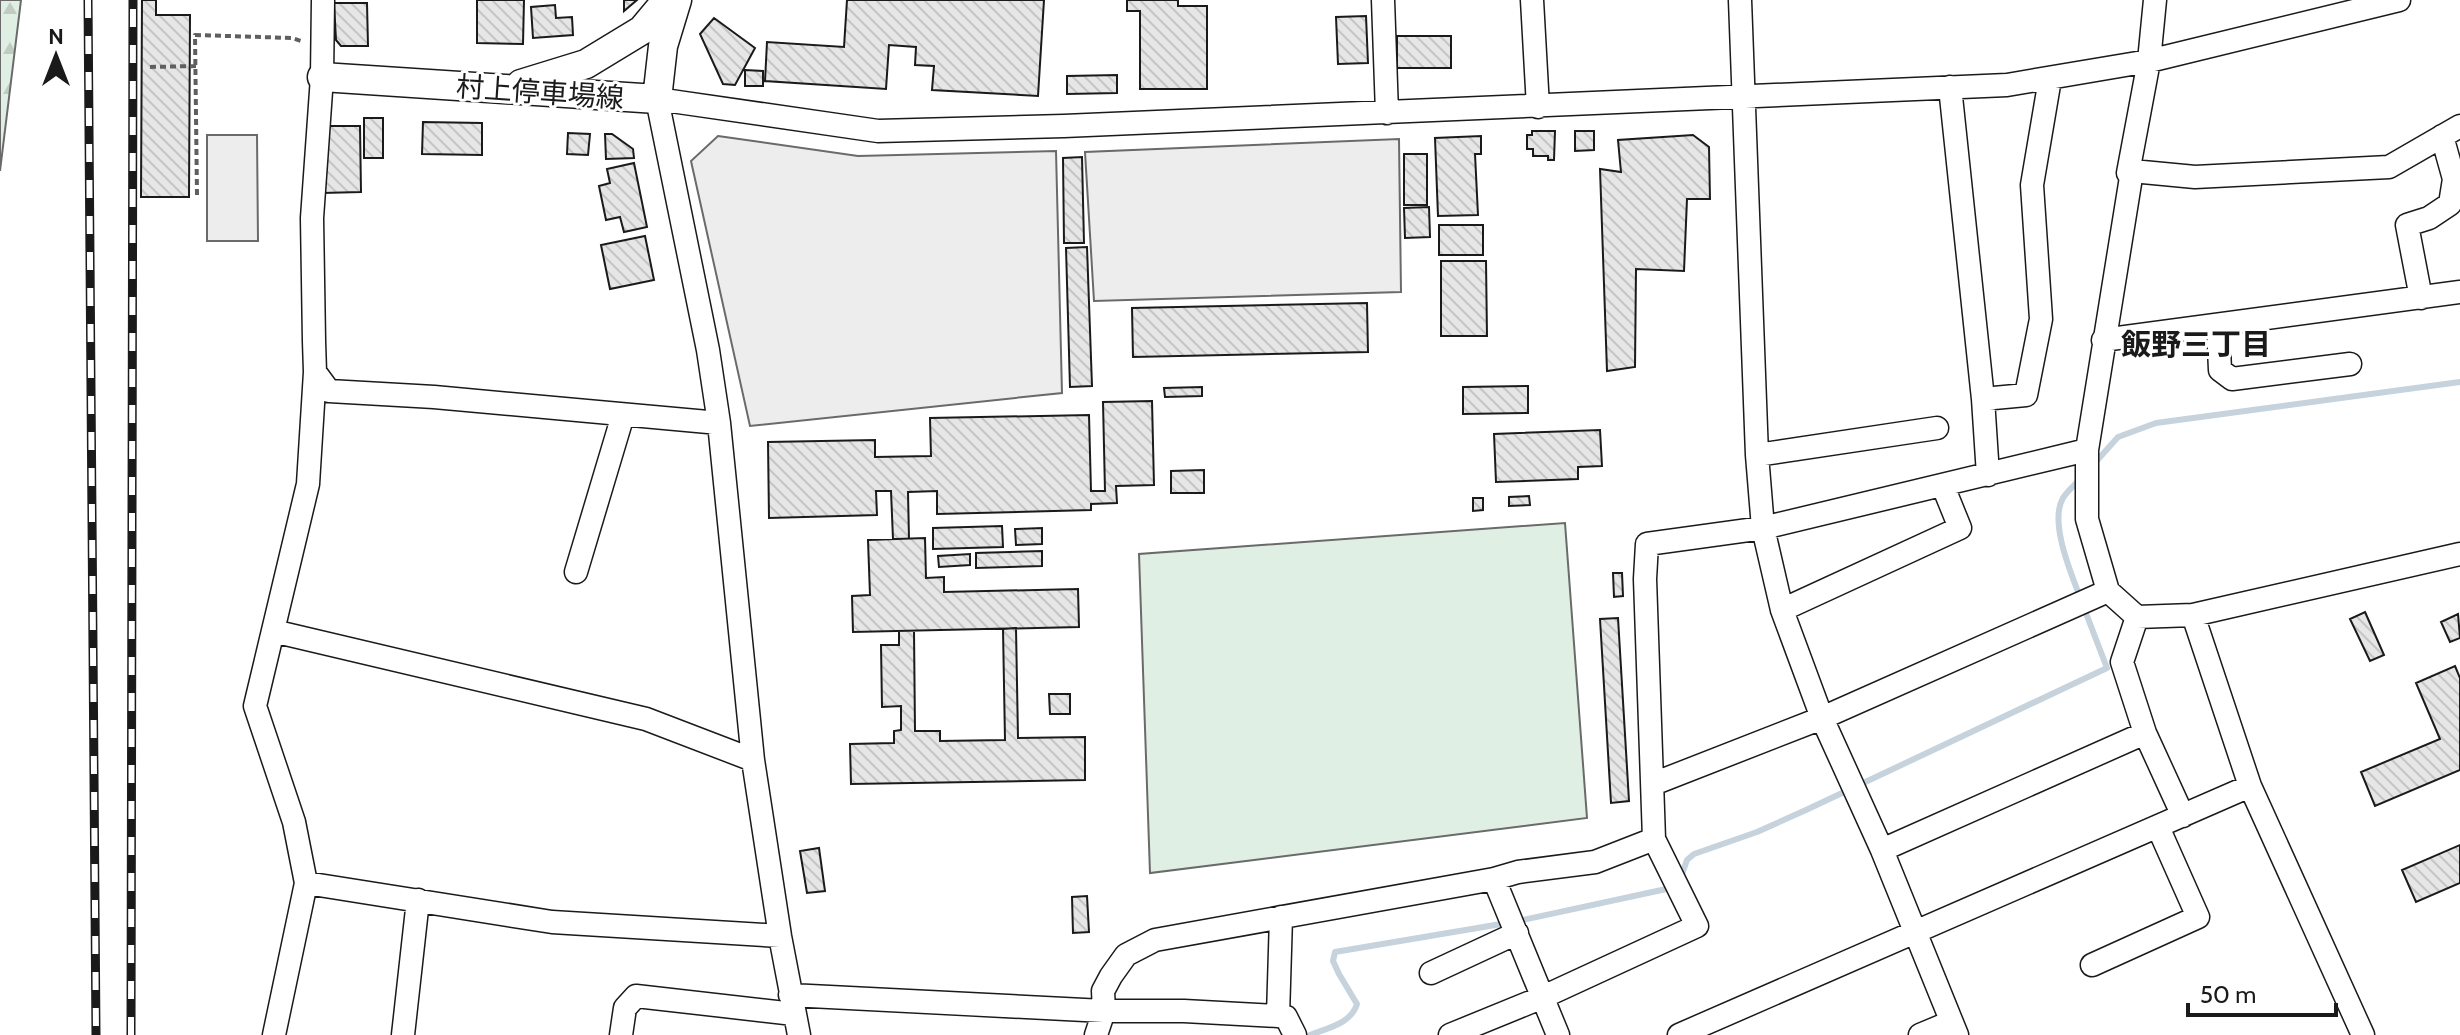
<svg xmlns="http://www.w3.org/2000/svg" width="2460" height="1035" viewBox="0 0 2460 1035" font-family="Cabin,'Noto Sans JP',sans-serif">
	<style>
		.forest { fill: url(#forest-firs); stroke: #6a6a6a; stroke-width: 2 }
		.pitch { fill: #e0efe3; stroke: #6a6a6a; stroke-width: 2 }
		.parking { fill: #ededed; stroke: #6a6a6a; stroke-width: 2 }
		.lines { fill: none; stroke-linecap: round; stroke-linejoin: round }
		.stream { stroke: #c6d2dc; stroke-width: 6 }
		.building { fill: url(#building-back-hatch); stroke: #1a1a1a; stroke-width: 2 }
		.minor-casing { stroke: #1a1a1a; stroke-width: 25 }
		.major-casing { stroke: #1a1a1a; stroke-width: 31 }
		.path { stroke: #5f5f5f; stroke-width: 4; stroke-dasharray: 6 4; stroke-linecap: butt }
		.minor { stroke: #fff; stroke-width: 22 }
		.major { stroke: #fff; stroke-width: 28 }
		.rail-casing { stroke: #1a1a1a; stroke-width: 9 }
		.rail { stroke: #fff; stroke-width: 6; stroke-dasharray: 18; stroke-linecap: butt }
		.labels { text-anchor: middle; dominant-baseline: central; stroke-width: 6; stroke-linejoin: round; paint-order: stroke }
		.street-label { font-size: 28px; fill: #1a1a1a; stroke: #fff }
		.neighbourhood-label { font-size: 30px; font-weight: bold; fill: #1a1a1a; stroke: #fff }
	</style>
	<defs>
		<pattern id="forest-firs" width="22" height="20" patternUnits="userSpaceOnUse" patternTransform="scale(2)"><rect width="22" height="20" fill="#e0efe3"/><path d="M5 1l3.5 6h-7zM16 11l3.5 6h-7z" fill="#c0ccc2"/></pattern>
		<pattern id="building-back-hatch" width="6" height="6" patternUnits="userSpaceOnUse" patternTransform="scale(2)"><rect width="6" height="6" fill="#e6e6e6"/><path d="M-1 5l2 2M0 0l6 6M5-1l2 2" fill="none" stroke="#c5c5c5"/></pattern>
	</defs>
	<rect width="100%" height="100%" fill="#fff"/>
	<path class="forest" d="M0,0H21L0,171Z"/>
	<path class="pitch" d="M1565,523L1587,818L1150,873L1139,554Z"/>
	<path class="parking" d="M207,135H257L258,241H207Z
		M718,136L858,156L1056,151L1062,393L750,426L691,161Z
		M1399,139L1401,292L1094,301L1085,152Z"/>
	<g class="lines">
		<path class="stream" d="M2093,465L2118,437L2156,423L2460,382
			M2080,597C2071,573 2049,522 2063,498C2067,491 2075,485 2080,479
			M1681,877L1687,860L1694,854L1757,832L1806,810L2107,668L2084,608
			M1518,921L1671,888
			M1310,1035C1327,1028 1351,1024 1357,1004L1339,974L1333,961L1335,952L1507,923"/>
	</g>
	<path class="building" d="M142,0H156V15H190L189,197H141Z
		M477,0H524L523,44L477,43Z
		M624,0H637L624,11Z
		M847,0H1044L1038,96L932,90L934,66L915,65L916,47L889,45L886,89L765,81L767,42L844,47Z
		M1127,0H1178V6H1207V89H1140V11H1127Z
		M334,3H367L368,46H341L336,40Z
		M555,5L556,18L572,17L573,35L533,38L531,7Z
		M1366,16L1368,63L1338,64L1336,17Z
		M714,18L755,48L735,85L723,84L700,34Z
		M1397,36H1451V68H1397Z
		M745,70L763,71V86H745Z
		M1117,75V93L1067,94V76Z
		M364,118H383V158H364Z
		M423,122L482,123V155L422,154Z
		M322,126H360L361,192L322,193Z
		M1532,131H1555L1554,160H1548V156H1533V149H1527V135H1532Z
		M1575,131H1594V150L1575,151Z
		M568,133L590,134L588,155L567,154Z
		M605,134H612L633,149L634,158L606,159Z
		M1693,135L1709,147L1710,199H1687L1684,271L1636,269L1635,367L1607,371L1600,169L1621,172L1618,140Z
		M1481,136V154H1475L1478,215L1438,216L1435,138Z
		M1404,154H1427V205H1404Z
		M1082,157L1084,243H1064L1063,158Z
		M634,163L647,227L624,232L620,217L606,220L599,186L610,183L607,169Z
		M1429,207L1430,237L1405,238L1404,208Z
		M1439,225H1483V255H1439Z
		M645,236L654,280L610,289L601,245Z
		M1087,247L1092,386L1070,387L1066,248Z
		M1441,261H1486L1487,336H1441Z
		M1367,303L1368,352L1133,357L1132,308Z
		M1528,386V413L1463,414V387Z
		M1202,387V396L1165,397L1164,388Z
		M1152,401L1154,485L1116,486L1117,503L1091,504V510L937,514V491L908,492L909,539H893L891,491H876L877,515L769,518L768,442L875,440V457L931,456L930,418L1089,415L1091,491H1105L1103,402Z
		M1600,430L1602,466L1578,467V479L1496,482L1494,434Z
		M1204,470V493H1171V471Z
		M1529,496L1530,505L1509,506V497Z
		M1473,498H1483V510L1473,511Z
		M1002,526L1003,547L933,549V528Z
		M1042,528V544L1016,545L1015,529Z
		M925,538L926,578L944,577V592L1078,589L1079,627L853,632L852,596L870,595L868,540Z
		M1042,551V566L976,568V553Z
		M970,554V565L939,567L938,556Z
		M1613,573H1622L1623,596L1614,597Z
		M2365,612L2384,655L2370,661L2350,619Z
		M2458,614L2460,638L2450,642L2441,622Z
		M1618,618L1629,801L1611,803L1600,619Z
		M1016,628L1018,738L1085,737V780L851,784L850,744L894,743V731L901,730V706L882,707L881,645H899V631H914L915,731H940V741L1005,740L1003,629Z
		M2455,666L2460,678V770L2375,806L2361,772L2440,739L2416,683Z
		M1049,694H1070V714H1050Z
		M2460,845V883L2416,902L2402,870Z
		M819,848L825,891L807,893L800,851Z
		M1087,896L1089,932L1073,933L1072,897Z"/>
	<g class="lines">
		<defs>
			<path id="minor" d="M323,0L322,77L312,218L314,341L315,372L329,391L434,397L719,423
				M1383,0L1387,113
				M1532,0L1538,107
				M1740,0L1757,455L1763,528L1782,610L1822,718L1882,850L1957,1035
				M2155,0L2149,61L2128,173L2132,171L2087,450V519L2108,591L2137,617L2193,615L2460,554
				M1950,87L1983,399L1988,475
				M2132,171L2195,177L2389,167L2460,126
				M2421,298L2407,225L2429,218L2450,204L2454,179L2442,136
				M2218,326L2220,370L2232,379L2350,364
				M2103,340L2460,292
				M1983,399L2026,395L2041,319L2032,185L2050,79
				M1757,455L1937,428
				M576,572L623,415
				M1782,610L1960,528L1943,486
				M2193,615L2250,786L2363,1035
				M2137,617L2122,662L2145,733L2183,816
				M273,631L646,719L753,760
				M1653,784L1822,718L2108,591
				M1882,850L2145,733
				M1494,879L1558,1035
				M306,883L552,922L780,936
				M2092,965L2198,917L2158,827
				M1431,973L1517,933
				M790,995L1104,1011H1184L1278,1016L1286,1017L1295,1035
				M1278,1016L1281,917
				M274,1035L306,883L294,822L255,706L308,484L315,372
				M403,1035L418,900
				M621,1035L625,1008L636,996L794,1014
				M799,1035L780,936L753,760L719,423L708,350L657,99L878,131L1064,126L2007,85L2149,61L2399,0
				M1096,1035L1104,1011L1103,991L1111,976L1126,955L1155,940L1494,879L1518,872L1595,862L1654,839L1645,579L1647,544L1763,528L2087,450
				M1450,1035L1543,997L1697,926L1654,839
				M1679,1035L2250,786
				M1920,1035L1951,1022"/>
			<path id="major" d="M322,77L657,99L663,46L677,0
				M521,84L586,64L642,30L667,0"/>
		</defs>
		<use href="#minor" class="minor-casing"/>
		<use href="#major" class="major-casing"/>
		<path class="path" d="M150,67L196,66
			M197,195L195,35L292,38L301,41"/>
		<use href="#minor" class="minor"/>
		<use href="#major" class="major"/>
		<defs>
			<path id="rail" d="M88,0L96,1035
				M131,1035L133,0"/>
		</defs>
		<use href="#rail" class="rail-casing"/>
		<use href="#rail" class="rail"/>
	</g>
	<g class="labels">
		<g class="street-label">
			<text transform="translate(540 92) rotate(4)">村上停車場線</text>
		</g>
		<g class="neighbourhood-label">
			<text x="2196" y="344">飯野三丁目</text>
		</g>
	</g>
	<g transform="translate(56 56)" stroke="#ffffff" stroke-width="6" paint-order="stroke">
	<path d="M0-6L14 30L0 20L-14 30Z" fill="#1a1a1a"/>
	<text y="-12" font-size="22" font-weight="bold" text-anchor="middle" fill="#1a1a1a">N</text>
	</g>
	<path d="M2188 1003v12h148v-12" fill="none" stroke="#1a1a1a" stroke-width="4"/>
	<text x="2200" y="1003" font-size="24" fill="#1a1a1a" stroke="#ffffff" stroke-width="6" paint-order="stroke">50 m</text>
</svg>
